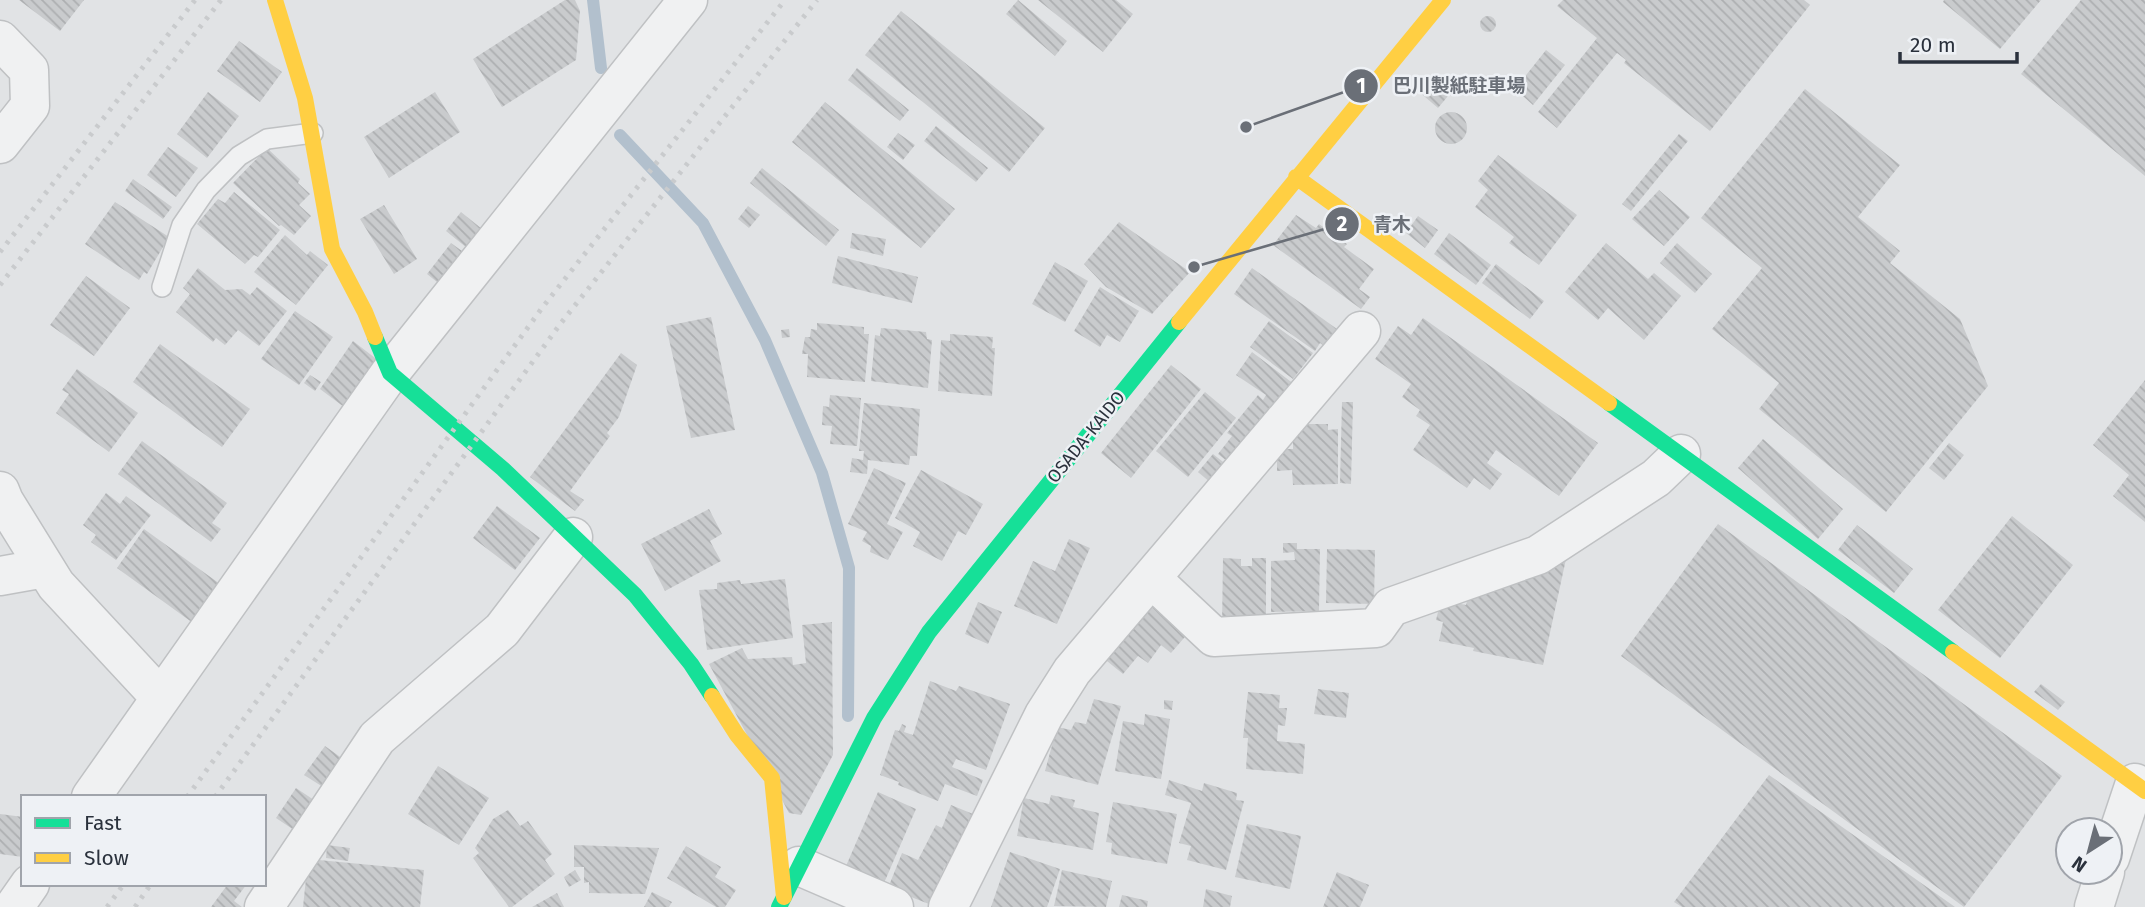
<svg xmlns="http://www.w3.org/2000/svg" width="2145" height="907" viewBox="0 0 2145 907" font-family="'Fira Sans','Noto Sans JP',sans-serif">
	<style>
		.lines { fill: none; stroke-linecap: round; stroke-linejoin: round }
		.stream { stroke: #b2c0cd; stroke-width: 12 }
		.building { fill: url(#building-back-hatch) }
		.lane-casing { stroke: #bfc1c3; stroke-width: 22 }
		.street-casing { stroke: #bfc1c3; stroke-width: 41 }
		.lane { stroke: #f0f1f2; stroke-width: 19 }
		.street { stroke: #f0f1f2; stroke-width: 38 }
		.fast { stroke: #16e098; stroke-width: 16 }
		.slow { stroke: #ffcf43; stroke-width: 16 }
		.rail { stroke: #c9cbcd; stroke-width: 5; stroke-dasharray: 3.5 7; stroke-linecap: butt }
		.labels { text-anchor: middle; dominant-baseline: central; stroke-width: 5; stroke-linejoin: round; paint-order: stroke }
		.street-label { font-size: 18px; fill: #2a313c; stroke: #eef1f5 }
		.leader { fill: none; stroke: #6a6f77; stroke-width: 2.5 }
		.callout-dot { fill: #6a6f77; stroke: #eef1f5; stroke-width: 2.5 }
		.mark-label { font-size: 21px; text-anchor: middle; font-weight: bold; fill: #fff }
		.callout-label { font-size: 19px; text-anchor: middle; font-weight: bold; fill: #6a6f77; stroke: #eef1f5; stroke-width: 5; stroke-linejoin: round; paint-order: stroke }
	</style>
	<defs>
		<pattern id="building-back-hatch" width="6" height="6" patternUnits="userSpaceOnUse" patternTransform="scale(1.75)"><rect width="6" height="6" fill="#c9cbcd"/><path d="M-1 5l2 2M0 0l6 6M5-1l2 2" fill="none" stroke="#adafb1"/></pattern>
	</defs>
	<rect width="100%" height="100%" fill="#e1e3e5"/>
	<g class="lines">
		<path class="stream" d="M593,0L601,68
			M620,135L703,223L765,340L822,473L849,568L848,716"/>
	</g>
	<path class="building" d="M19,0H84L60,31Z
		M565,0H575L580,11L576,60L502,107L473,59Z
		M1018,0L1067,41L1055,56L1006,14Z
		M1038,0H1116L1133,14L1103,52Z
		M1563,0H1804L1810,5L1710,131L1624,63L1626,60L1617,53L1557,128L1538,112L1597,38L1557,6Z
		M1944,0H2041L2000,49L1943,2Z
		M2081,0H2145V176L2021,74Z
		M901,11L1045,128L1009,172L865,55Z
		M1480 24a8 8 0 1 1 16 0a8 8 0 1 1-16 0Z
		M239,41L282,72L260,102L217,71Z
		M1546,50L1565,65L1533,105L1515,89Z
		M857,68L909,110L900,121L848,80Z
		M1428,79L1448,96L1438,108L1418,91Z
		M1805,89L1900,165L1858,217L1900,251L1890,263L1960,319L1988,386L1886,512L1759,409L1779,383L1712,329L1762,268L1701,218Z
		M208,92L239,116L207,158L177,134Z
		M435,92L460,132L389,178L364,137Z
		M825,102L955,209L921,248L792,142Z
		M1435 128a16 16 0 1 1 32 0a16 16 0 1 1-32 0Z
		M936,126L988,168L976,182L924,141Z
		M898,133L915,145L903,160L887,147Z
		M1679,134L1688,141L1631,211L1622,204Z
		M168,147L198,168L176,197L147,175Z
		M267,148L300,179L298,183L310,194L299,205L311,216L294,235L281,225L279,226L233,183Z
		M1498,155L1577,215L1539,265L1509,243L1514,237L1475,207L1488,190L1478,181Z
		M762,168L839,230L826,246L750,183Z
		M133,179L172,207L163,219L125,191Z
		M1659,190L1690,217L1664,246L1632,219Z
		M234,192L280,230L258,257L254,255L245,264L197,224L218,199L225,203Z
		M115,202L169,237L147,274L144,272L139,280L85,244Z
		M384,205L417,259L394,274L360,219Z
		M748,206L760,215L749,228L738,219Z
		M461,212L487,233L472,252L446,231Z
		M1296,215L1316,228L1319,224L1347,244L1344,247L1374,269L1359,289L1370,297L1361,309L1273,245Z
		M1418,216L1438,230L1425,248L1406,233Z
		M1119,222L1190,272L1152,314L1106,287L1084,264Z
		M852,233L886,239L883,256L850,248Z
		M1449,233L1491,265L1476,285L1434,254Z
		M285,235L307,255L310,251L328,265L296,305L254,272Z
		M451,243L466,254L442,286L427,274Z
		M1606,243L1648,279L1654,273L1681,296L1644,340L1608,308L1598,320L1565,292Z
		M1677,243L1712,274L1695,293L1660,263Z
		M838,256L918,277L912,303L832,283Z
		M1055,262L1088,281L1065,322L1032,304Z
		M1496,264L1544,301L1530,319L1482,283Z
		M198,268L225,290L242,289L250,295L257,287L287,311L259,346L238,330L225,345L216,338L213,342L176,312L190,294L183,288Z
		M1252,268L1344,334L1332,352L1320,343L1315,351L1234,294Z
		M86,276L130,308L94,356L50,325Z
		M1100,287L1139,311L1120,342L1107,335L1100,347L1074,331Z
		M295,311L333,337L299,385L261,359Z
		M711,317L735,430L691,438L666,326Z
		M1423,318L1598,443L1559,496L1496,450L1487,463L1502,474L1490,490L1474,478L1467,488L1413,450L1430,425L1416,416L1420,410L1402,397L1411,384L1375,359L1398,326L1411,335Z
		M1269,321L1313,353L1293,379L1250,347Z
		M817,323L864,327V334H869L865,382L807,377L808,354H802L805,337H810L811,329L817,330Z
		M881,328L926,332L927,339L932,340L928,388L871,381L875,335L880,336Z
		M789,329L790,337L782,338L781,330Z
		M950,334L993,337L992,348H995L992,396L938,391L941,340L950,341Z
		M353,341L379,361L352,413L320,389Z
		M160,344L250,409L222,447L133,382Z
		M1252,352L1303,391L1237,469L1218,454L1232,436L1227,433L1258,395L1263,400L1266,395L1236,375Z
		M621,353L637,365L619,417L607,433L610,436L570,491L584,500L575,511L530,477Z
		M1171,365L1201,389L1131,478L1101,453Z
		M77,369L138,413L109,452L56,413L69,394L62,390Z
		M310,375L321,382L315,391L304,383Z
		M2145,380V522L2113,496L2129,475L2093,445Z
		M1205,392L1236,418L1188,477L1156,451Z
		M830,395L861,398L857,446L830,444L832,426L822,425L823,406L829,407Z
		M1342,402H1353L1351,484L1340,483Z
		M864,403L920,409L917,456H910L909,465L868,460L867,474L850,472L852,458L863,460L864,451H859Z
		M1293,424H1328V430L1338,429V484L1293,485L1292,470L1277,471V449H1293Z
		M1763,439L1843,509L1818,539L1738,468Z
		M142,441L227,503L212,523L221,529L211,542L118,474Z
		M1949,443L1964,455L1944,480L1929,468Z
		M1213,454L1232,469L1217,488L1198,472Z
		M874,468L906,483L887,524L903,532L888,560L870,552L871,546L862,541L867,532L848,524Z
		M921,470L983,504L966,535L958,531L942,561L913,546L920,532L895,518Z
		M106,493L120,504L126,496L151,515L116,560L91,542L96,535L83,525Z
		M497,506L540,538L515,570L473,538Z
		M709,509L722,534L710,541L721,561L665,591L641,544Z
		M2012,516L2073,565L2000,658L1938,610Z
		M1718,524L2062,776L1964,907L1621,656Z
		M1857,525L1913,569L1894,593L1838,550Z
		M144,529L220,584L193,623L117,568Z
		M1069,539L1090,548L1057,624L1014,606L1033,561L1055,571Z
		M1283,543H1297V549H1320L1319,611L1271,612V561L1295,560L1294,552L1283,553Z
		M1327,549L1375,550L1374,604L1326,603Z
		M1223,558L1241,559V566H1252V558H1266V618L1222,626Z
		M1566,559L1543,665L1473,651L1474,648L1439,641L1443,622L1436,620L1441,600L1466,605L1469,593Z
		M785,579L793,638L707,650L699,590L717,589V583L740,580L741,584Z
		M1152,598L1190,631L1171,653L1161,645L1148,663L1138,656L1123,674L1102,657Z
		M978,602L1002,612L988,644L965,634Z
		M832,622L833,755L801,815L789,813L709,664L742,648L748,659L792,657L793,665L806,663L802,625Z
		M930,681L956,691L959,686L1010,704L986,770L956,759L952,767L983,780L977,796L945,784L938,801L898,785L899,782L880,775L895,730L899,731L902,724L906,726L904,732L913,735Z
		M2041,684L2065,702L2058,710L2034,692Z
		M1318,689L1349,693L1346,718L1314,714Z
		M1248,692L1280,695L1279,708H1287L1285,726L1278,725L1277,741L1305,744L1303,774L1246,769L1248,738H1243Z
		M1094,699L1121,706L1098,785L1045,771L1057,727L1071,730L1075,722L1086,724Z
		M1164,700L1173,701L1172,710L1164,709Z
		M1145,714L1170,719L1161,779L1115,771L1123,721L1144,725Z
		M325,746L343,759L323,787L304,775Z
		M438,766L489,798L459,845L408,814Z
		M1769,775L1955,907H1682L1674,902Z
		M1169,780L1202,791L1204,783L1237,793L1236,800L1244,801L1226,870L1187,860L1191,846L1179,843L1191,803L1165,795Z
		M296,788L314,800L294,830L276,818Z
		M878,792L916,809L884,883L846,866Z
		M1051,795L1075,800L1073,807L1099,813L1093,850L1017,836L1024,798L1049,804Z
		M1113,802L1177,814L1167,864L1111,854L1112,843L1106,842Z
		M951,805L973,814L963,842L959,841L948,867L945,866L929,904L888,888L902,853L918,860L936,825L942,828Z
		M508,810L520,826L528,821L552,854L545,860L555,874L512,907H509L473,858L479,853L475,848L493,819Z
		M0,814L23,817V857L0,854Z
		M1247,824L1301,836L1290,889L1235,877Z
		M327,845L350,848L348,861L326,858Z
		M574,845L659,848L645,894L589,893V882L584,883V867H574Z
		M686,846L721,867L715,877L736,890L725,907H716L667,878Z
		M1010,852L1060,869L1047,907H991Z
		M308,859L424,870L420,907H303Z
		M575,870L581,880L569,887L564,877Z
		M1062,870L1112,881L1106,907L1054,906Z
		M1337,872L1369,885L1360,907H1323Z
		M228,884H247L234,901L242,907H211Z
		M1206,889L1232,896L1230,907H1203Z
		M652,892L672,902L669,907H644Z
		M557,893L564,907H532Z
		M1122,895L1148,901L1147,907H1119Z"/>
	<g class="lines">
		<defs>
			<path id="lane" d="M162,287L182,225L206,190L239,156L267,139L313,133"/>
			<path id="street" d="M0,40L29,70L30,106L0,144
				M0,491L4,501L56,585L160,697
				M0,576L45,568
				M1151,578L1214,637L1376,628L1391,607L1538,555L1656,478L1681,454
				M91,797L390,373L688,0
				M2110,858L2135,783
				M799,866L894,907
				M14,907L30,884
				M264,907L377,738L502,630L573,537
				M948,907L1044,715L1072,671L1361,331
				M2094,907L2105,872"/>
		</defs>
		<use href="#lane" class="lane-casing"/>
		<use href="#street" class="street-casing"/>
		<use href="#lane" class="lane"/>
		<use href="#street" class="street"/>
		<path class="fast" d="M375,337L390,373L503,469L635,595L691,664L712,696
			M1609,403L1953,652
			M779,907L874,718L929,632L1179,322"/>
		<path class="slow" d="M275,0L305,98L332,249L365,312L375,337
			M1296,177L1609,403
			M1179,322L1443,0
			M1953,652L2145,791
			M712,696L737,735L772,778L784,897"/>
		<path class="rail" d="M0,252L195,0
			M0,285L221,0
			M187,797L542,308L785,0
			M215,797L561,323L817,0
			M107,907L124,884
			M135,907L151,884"/>
	</g>
	<g class="labels">
		<g class="street-label">
			<text transform="translate(1086 437) rotate(-51)">OSADA-KAIDO</text>
		</g>
	</g>
	<path class="leader" d="M1246 127L1361 86M1194 267L1342 224"/>
	<g class="callout-dot">
		<circle cx="1246" cy="127" r="7"/>
		<circle cx="1194" cy="267" r="7"/>
		<circle cx="1361" cy="86" r="18"/>
		<circle cx="1342" cy="224" r="18"/>
	</g>
	<g class="mark-label">
		<text x="1361" y="93">1</text>
		<text x="1342" y="231">2</text>
	</g>
	<g class="callout-label">
		<text x="1459" y="92">巴川製紙駐車場</text>
		<text x="1392" y="231">青木</text>
	</g>
	<rect x="21" y="795" width="245" height="91" fill="#eef1f5" stroke="#a0a4ab" stroke-width="2"/>
	<rect x="35" y="818" width="35" height="10" fill="#16e098" stroke="#a0a4ab" stroke-width="2"/>
	<text x="84" y="830" font-size="21" fill="#2a313c">Fast</text>
	<rect x="35" y="853" width="35" height="10" fill="#ffcf43" stroke="#a0a4ab" stroke-width="2"/>
	<text x="84" y="865" font-size="21" fill="#2a313c">Slow</text>
	<g transform="translate(2089 851) rotate(216)"><circle r="33" fill="#eef1f5" stroke="#a0a4ab" stroke-width="2"/>
	<path d="M0-5L12 26L0 18L-12 26Z" fill="#6a6f77"/>
	<text y="-10" font-size="19" font-weight="bold" text-anchor="middle" fill="#2a313c">N</text>
	</g>
	<path d="M1900 52v10h117v-10" fill="none" stroke="#2a313c" stroke-width="3.5"/>
	<text x="1910" y="52" font-size="21" fill="#2a313c" stroke="#eef1f5" stroke-width="5" paint-order="stroke">20 m</text>
</svg>
